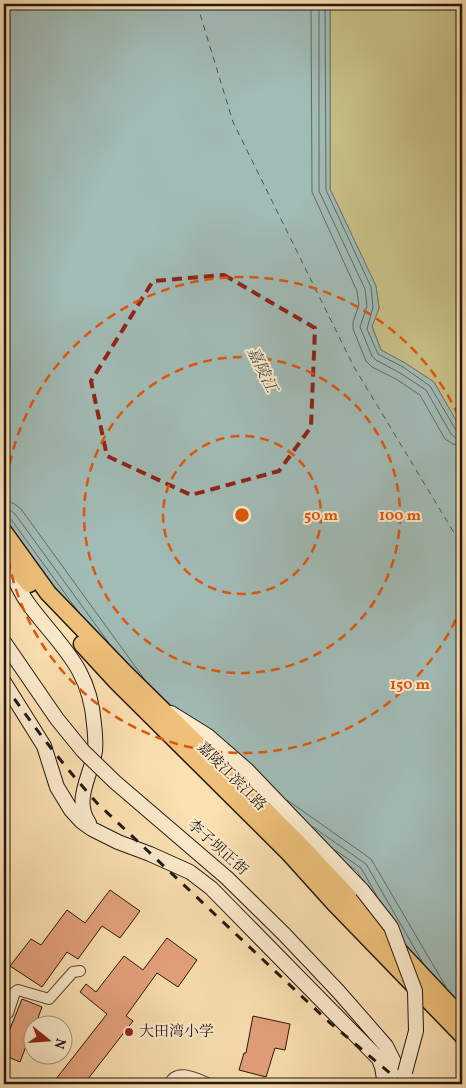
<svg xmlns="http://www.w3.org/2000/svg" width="466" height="1088" viewBox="0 0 466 1088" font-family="Vollkorn,'Noto Serif SC',serif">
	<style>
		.green { fill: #c7c087; stroke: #756c4c }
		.water { fill: #a1bbb5; stroke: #6f7a73 }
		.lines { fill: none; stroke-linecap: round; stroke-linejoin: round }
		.shore { stroke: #626a63; stroke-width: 1 }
		.ferry { stroke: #4f514a; stroke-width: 1; stroke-dasharray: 6 5; stroke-linecap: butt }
		.building { fill: #e6a27d; stroke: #231811 }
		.street-casing { stroke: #594a39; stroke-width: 12 }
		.secondary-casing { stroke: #231811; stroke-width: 16 }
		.primary-casing { stroke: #231811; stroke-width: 19 }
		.street { stroke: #fcebcd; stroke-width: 10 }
		.secondary { stroke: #fcebcd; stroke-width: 14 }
		.primary { stroke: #eec079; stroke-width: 16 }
		.rail { stroke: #231811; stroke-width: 3; stroke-dasharray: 9 9; stroke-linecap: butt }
		.secondary-bridge-casing { stroke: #231811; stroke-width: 16; stroke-linecap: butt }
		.secondary-bridge { stroke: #fcebcd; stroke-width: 14 }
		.marked { fill: none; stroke: #8f2418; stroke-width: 4; stroke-dasharray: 10 6; stroke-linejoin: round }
		.ring { fill: none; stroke: #de560c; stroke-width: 2.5; stroke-dasharray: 9 6 }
		.poi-dot { fill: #8f2418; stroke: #fcebcd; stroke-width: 2 }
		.labels { text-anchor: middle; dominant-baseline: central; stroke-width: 4; stroke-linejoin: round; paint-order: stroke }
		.street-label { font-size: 15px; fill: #231811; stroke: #fcebcd }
		.poi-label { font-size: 15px; fill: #231811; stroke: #fcebcd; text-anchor: start }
		.water-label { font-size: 16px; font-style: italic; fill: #4f514a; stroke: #fcebcd }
		.centre { fill: #de560c; stroke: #fcebcd; stroke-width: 2.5 }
		.ring-label { font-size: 15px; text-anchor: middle; font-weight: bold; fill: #de560c; stroke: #fcebcd; stroke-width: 4; stroke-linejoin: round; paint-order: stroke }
	</style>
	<rect width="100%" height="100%" fill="#fbe0b2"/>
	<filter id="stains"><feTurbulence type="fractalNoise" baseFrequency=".004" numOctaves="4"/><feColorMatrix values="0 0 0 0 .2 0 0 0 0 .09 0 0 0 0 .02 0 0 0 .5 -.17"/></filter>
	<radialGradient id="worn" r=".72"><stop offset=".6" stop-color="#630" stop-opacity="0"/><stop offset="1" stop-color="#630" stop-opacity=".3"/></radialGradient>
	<path class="green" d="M330,4H462V431L434,382L405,363L381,350L372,326L379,308L376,286L330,189Z"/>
	<path class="water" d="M4,4H330V189L376,286L379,308L372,327L381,350L405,363L434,382L462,431V1053L357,871L165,738L4,518Z"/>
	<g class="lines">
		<path class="shore" d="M311,4L312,192L357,291L359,305L353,322V329L366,361L372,367L396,379L420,395L445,439L453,444L462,446
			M319,4V191L365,289L367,306L360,327L372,356L376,360L400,373L426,390L451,434L456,438L462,439
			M325,4L326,190L371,287L373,307L367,329L378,354L403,367L430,386L456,430L462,432
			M4,502L13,503L21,509L145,680
			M4,509L10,510L15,514L109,643
			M4,516L10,518L77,610
			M287,800L371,859L446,987
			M313,827L366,864L423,963
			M335,850L361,868L377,896"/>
		<path class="ferry" d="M197,4L233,122L354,367L462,546"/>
	</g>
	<path class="building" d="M110,890L140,911L120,938L102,926L78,959L67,952L42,987L10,966L31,939L41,945L67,910L85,923Z
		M167,938L197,960L178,987L157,973L126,1016L133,1021L84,1084H52L107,1014L80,992L86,984L96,992L124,956L143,970Z
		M22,999L42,1007L35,1026H32V1031L20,1062L4,1055V1044Z
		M253,1016L290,1024L285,1050L275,1048L266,1077L239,1070L244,1053H246Z"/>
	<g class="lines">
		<defs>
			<path id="street" d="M4,1015L8,1013L15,992L18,990L49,999L73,972L80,971
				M169,1084C177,1067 197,1079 210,1084"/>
			<path id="secondary" d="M8,566C15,579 21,595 30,606C61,647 90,668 94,724C95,733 96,742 95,751C91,776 73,800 89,823
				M4,682L44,746L57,787L71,810L82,822L92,829L118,842L150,854L190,872L211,888L379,1059L382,1067L385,1084
				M171,713L208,736L247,770L362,890
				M284,934L338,991L386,1046L395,1064L397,1084"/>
			<path id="primary" d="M4,532L48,593L126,674L298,843L462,1018
				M4,553L29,584
				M82,644L117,682L288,852L334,903L462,1035"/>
		</defs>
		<use href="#street" class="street-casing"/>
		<use href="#secondary" class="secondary-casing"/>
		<use href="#primary" class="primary-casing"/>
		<use href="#street" class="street"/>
		<use href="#secondary" class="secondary"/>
		<use href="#primary" class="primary"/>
		<path class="rail" d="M4,684C33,726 63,765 97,803L329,1022L403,1084"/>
		<defs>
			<path id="secondary-bridge" d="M4,642L57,719L83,751L115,782L227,878L284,934
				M362,890L391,927L415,991L416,1031L405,1072"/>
		</defs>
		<use href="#secondary-bridge" class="secondary-bridge-casing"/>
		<use href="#secondary-bridge" class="secondary-bridge"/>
	</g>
	<path class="marked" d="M224,275L315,328L311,427L279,471L191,495L107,456L91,381L153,281Z"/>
	<g class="ring">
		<circle cx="242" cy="515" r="79"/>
		<circle cx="242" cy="515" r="158"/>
		<path d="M462 606A238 238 0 1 1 462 424"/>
	</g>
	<circle class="poi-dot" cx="129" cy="1032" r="5"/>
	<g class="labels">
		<g class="street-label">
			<text transform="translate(231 777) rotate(45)">嘉陵江滨江路</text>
			<text transform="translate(217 848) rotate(42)">李子坝正街</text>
		</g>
		<g class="poi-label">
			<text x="139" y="1032">大田湾小学</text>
		</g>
		<g class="water-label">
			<text transform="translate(261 370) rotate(64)">嘉陵江</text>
		</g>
	</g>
	<circle cx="242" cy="515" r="8" class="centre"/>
	<g class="ring-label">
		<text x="321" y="520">50 m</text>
		<text x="400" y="520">100 m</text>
		<text x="410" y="689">150 m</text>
	</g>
	<rect width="466" height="1088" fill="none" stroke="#fbe0b2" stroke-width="20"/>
	<rect x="5" y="5" width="456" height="1078" fill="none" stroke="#231811" stroke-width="2.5"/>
	<rect x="10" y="10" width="446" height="1068" fill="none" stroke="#231811"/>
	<g transform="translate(48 1040) rotate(107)"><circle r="24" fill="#fcebcd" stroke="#a59782"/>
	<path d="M0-4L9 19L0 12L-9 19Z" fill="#8f2418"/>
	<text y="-8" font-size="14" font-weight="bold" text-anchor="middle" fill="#231811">N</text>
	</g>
	<rect width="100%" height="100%" filter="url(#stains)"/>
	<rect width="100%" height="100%" fill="url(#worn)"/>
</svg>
